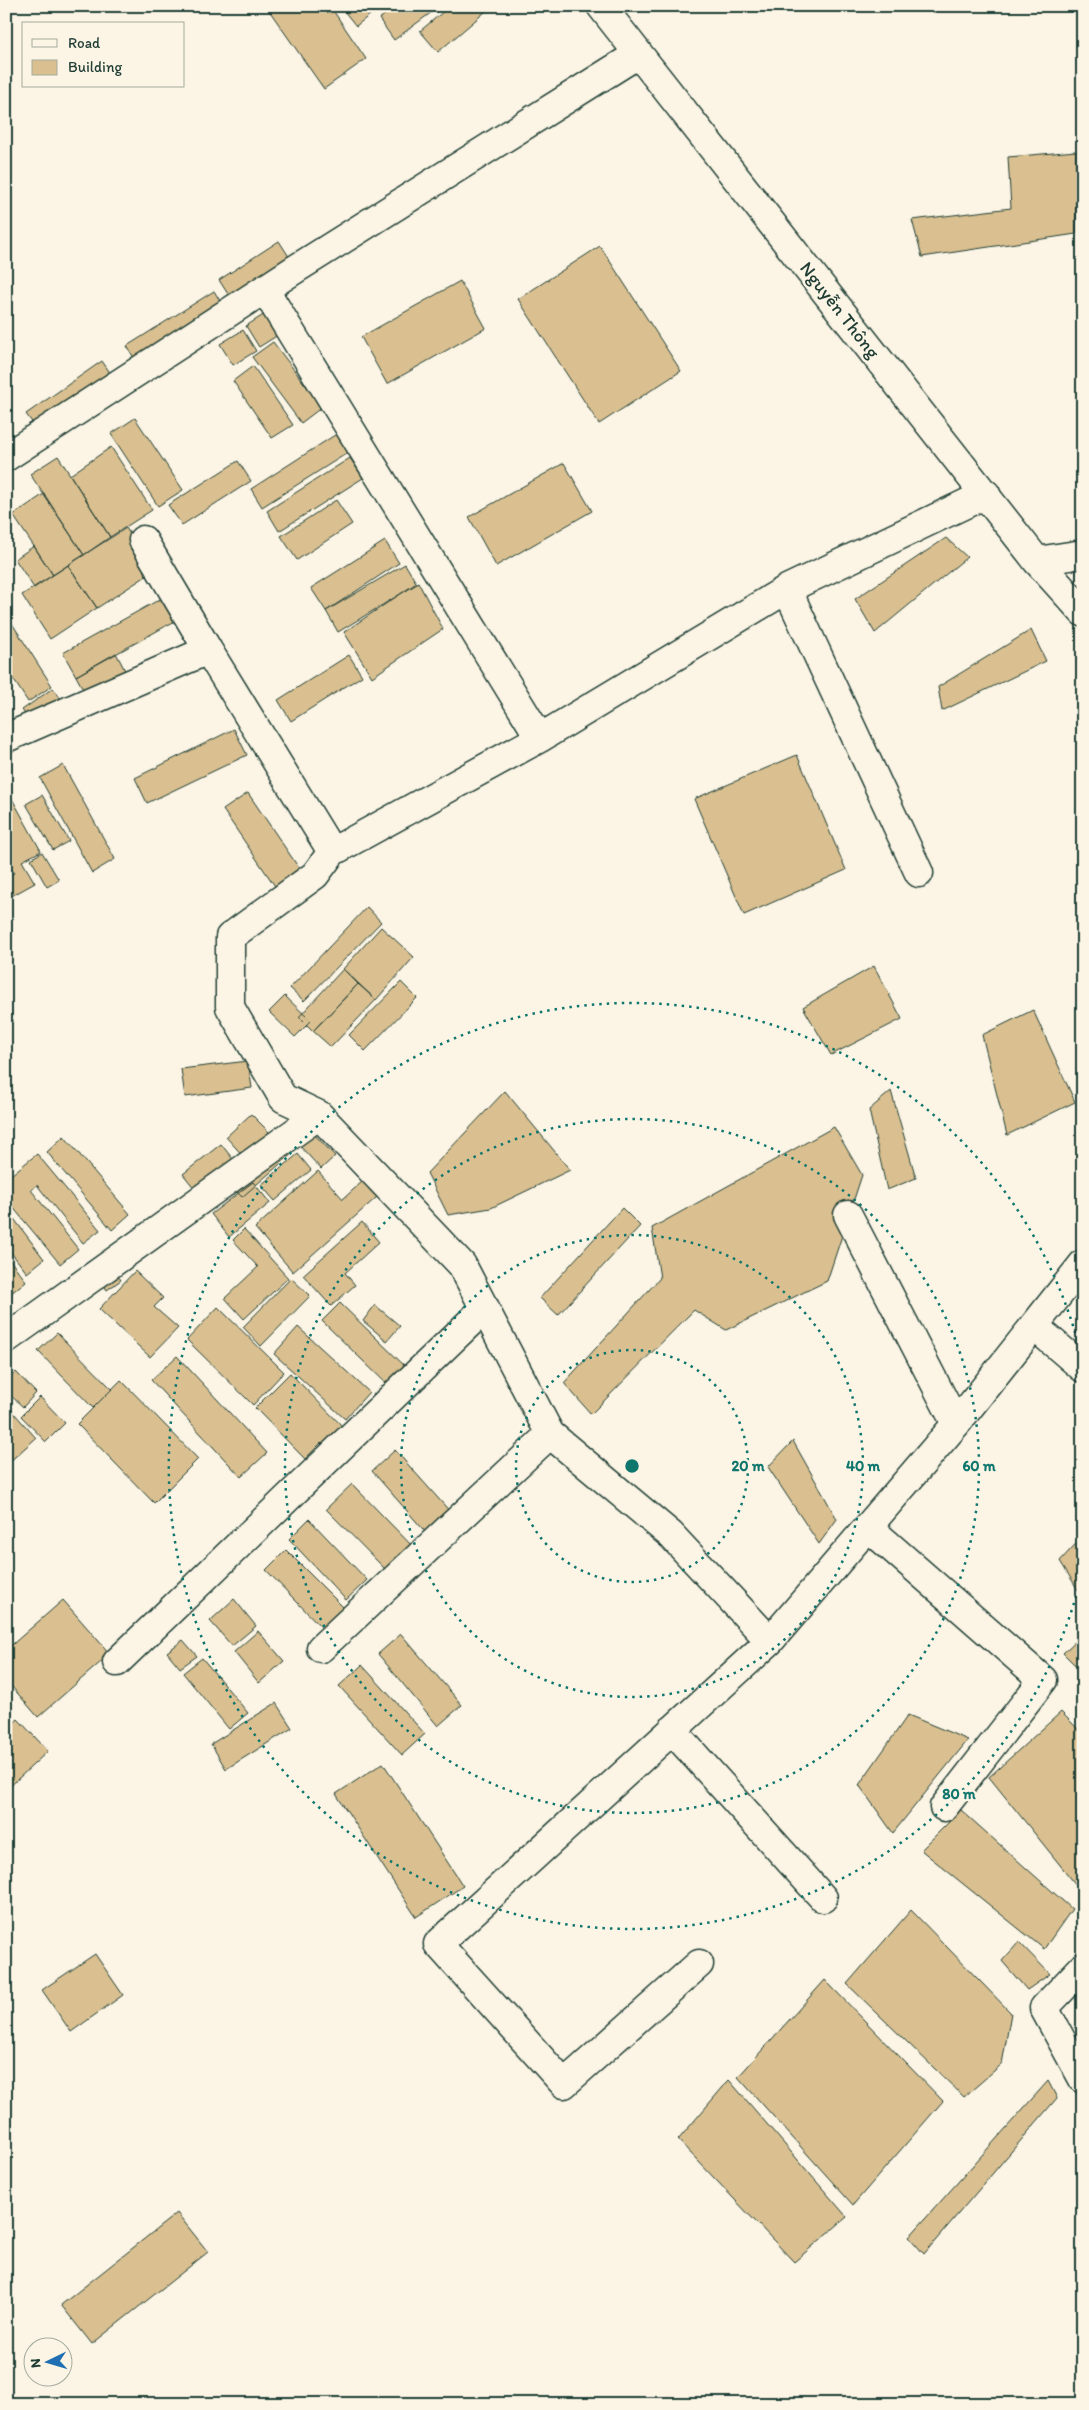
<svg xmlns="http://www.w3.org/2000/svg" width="1089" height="2410" viewBox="0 0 1089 2410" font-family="Itim,sans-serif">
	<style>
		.building { fill: #dac090; stroke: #1f3d34 }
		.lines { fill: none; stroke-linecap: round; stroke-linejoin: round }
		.street-casing { stroke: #1f3d34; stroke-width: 31 }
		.secondary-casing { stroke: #1f3d34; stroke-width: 31 }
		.street { stroke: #fcf5e5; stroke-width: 28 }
		.secondary { stroke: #fcf5e5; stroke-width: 28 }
		.ring { fill: none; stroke: #0f766e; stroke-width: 2.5; stroke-dasharray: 2.5 5 }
		.labels { text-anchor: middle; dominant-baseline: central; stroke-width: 4.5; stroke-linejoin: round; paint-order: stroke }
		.street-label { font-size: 19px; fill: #1f3d34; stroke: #fcf5e5 }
		.centre { fill: #0f766e; stroke: #fcf5e5; stroke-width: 2.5 }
		.ring-label { font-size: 15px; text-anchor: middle; font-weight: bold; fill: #0f766e; stroke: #fcf5e5; stroke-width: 4.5; stroke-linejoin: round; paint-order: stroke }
	</style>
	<rect width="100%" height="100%" fill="#fcf5e5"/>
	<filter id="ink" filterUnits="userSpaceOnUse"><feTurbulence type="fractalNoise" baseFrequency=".02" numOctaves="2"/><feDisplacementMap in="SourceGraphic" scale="10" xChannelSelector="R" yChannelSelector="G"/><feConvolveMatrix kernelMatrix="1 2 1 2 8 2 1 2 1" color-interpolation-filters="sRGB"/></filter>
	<g filter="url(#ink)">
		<path class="building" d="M266,6H330L366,59L324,89Z
			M340,6H381L356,26Z
			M396,6H440L394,40L379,19Z
			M450,6H492L438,52L420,31Z
			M1076,151V234L922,257L912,220L1011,208L1008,157Z
			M279,241L295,266L235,305L219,280Z
			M600,246L681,371L599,424L518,299Z
			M460,281L486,328L387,384L361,337Z
			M214,291L225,309L137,363L127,346Z
			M265,314L278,335L259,347L246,326Z
			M243,330L256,351L233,365L220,344Z
			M273,342L322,407L301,423L252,357Z
			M102,361L113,377L37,429L26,414Z
			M253,366L293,425L272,438L233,381Z
			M135,418L183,490L158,506L111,434Z
			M338,433L349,452L262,507L251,489Z
			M111,447L152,510L110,537L70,475Z
			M58,456L110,537L84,555L30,474Z
			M350,458L363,478L279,531L267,511Z
			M238,461L251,481L182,525L168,505Z
			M564,463L592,511L496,566L469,517Z
			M44,494L84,555L53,575L13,515Z
			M336,500L352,524L297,560L281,536Z
			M126,528L154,571L97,608L68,565Z
			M946,538L967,557L875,633L855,599Z
			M385,541L399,563L326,611L311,588Z
			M34,546L53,575L34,588L15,559Z
			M405,564L417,584L338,632L326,611Z
			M68,565L97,608L50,639L22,595Z
			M418,582L443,629L372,677L344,632Z
			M162,598L175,621L76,676L63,653Z
			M6,614L52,686L28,702L6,668Z
			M1031,630L1046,661L942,711L938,687Z
			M116,653L129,678L89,700L76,676Z
			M349,655L362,676L291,721L278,700Z
			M53,688L63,702L32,724L22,710Z
			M234,729L247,755L147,803L135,778Z
			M797,755L846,870L744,915L694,799Z
			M63,765L115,859L92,873L40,778Z
			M248,793L301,871L277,889L223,810Z
			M10,795L41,851L22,861L35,883L6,899V877L14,873L6,859V798Z
			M42,795L69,841L53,850L26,804Z
			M42,852L59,880L47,887L31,859Z
			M367,907L381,922L304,1001L290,988Z
			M381,927L414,957L376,1000L343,969Z
			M874,966L902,1019L831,1055L803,1007Z
			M343,969L358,984L313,1031L299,1017Z
			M401,982L417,998L365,1051L349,1035Z
			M358,984L376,1000L331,1047L313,1031Z
			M285,996L311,1021L295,1037L269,1012Z
			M1033,1010L1075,1102L1007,1135L982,1035Z
			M6,1012H11L9,1050L6,1049Z
			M248,1061L252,1088L185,1097L181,1069Z
			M505,1091L570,1170L491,1208L448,1215L427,1173Z
			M891,1091L916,1178L887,1190L869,1110Z
			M251,1114L272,1135L246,1159L226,1137Z
			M834,1127L862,1175L827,1281L726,1330L694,1310L591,1414L564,1383L660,1278L652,1228Z
			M313,1133L335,1156L321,1169L300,1146Z
			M64,1136L130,1214L112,1230L47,1152Z
			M221,1144L236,1163L199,1194L183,1174Z
			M288,1147L293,1153L242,1197L236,1191Z
			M37,1154L100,1230L83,1243L37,1185L31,1190L78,1249L60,1264L6,1199V1179Z
			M298,1154L311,1170L275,1201L261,1185Z
			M318,1171L343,1199L363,1181L377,1197L293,1272L255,1228Z
			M253,1182L270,1203L229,1237L211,1214Z
			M6,1208L44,1259L27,1273L6,1246Z
			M622,1208L640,1226L558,1315L540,1298Z
			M362,1222L379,1242L345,1273L355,1285L331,1306L303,1275Z
			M244,1229L288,1278L244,1319L225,1298L258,1267L233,1240Z
			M6,1255L26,1281L9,1295L6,1292Z
			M113,1269L121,1280L107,1290L99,1278Z
			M135,1271L163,1298L154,1307L178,1328L150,1357L99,1309Z
			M291,1278L310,1296L261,1346L243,1327Z
			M340,1303L410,1371L392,1389L322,1321Z
			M375,1305L400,1326L387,1341L363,1321Z
			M218,1307L284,1372L253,1405L187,1340Z
			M298,1327L369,1392L345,1419L274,1354Z
			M57,1333L112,1389L93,1408L38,1351Z
			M177,1356L267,1453L241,1477L151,1380Z
			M16,1372L36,1393L23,1407L6,1391V1382Z
			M290,1373L349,1433L330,1452L321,1443L305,1459L255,1408Z
			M121,1380L198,1459L154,1503L77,1424Z
			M40,1397L65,1423L46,1442L21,1416Z
			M6,1404L36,1438L6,1465Z
			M793,1441L837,1519L819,1544L768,1467Z
			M395,1450L453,1515L429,1536L372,1471Z
			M352,1484L415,1549L390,1574L326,1509Z
			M309,1519L367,1580L346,1600L289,1539Z
			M1083,1536V1598L1060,1561Z
			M286,1550L347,1611L326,1632L266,1570Z
			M234,1599L256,1626L232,1646L210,1621Z
			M63,1600L110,1654L38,1717L6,1680V1650Z
			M258,1631L284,1661L259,1683L234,1652Z
			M401,1634L462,1705L438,1726L378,1654Z
			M1083,1634V1673L1063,1653Z
			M183,1640L197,1656L180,1668L167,1652Z
			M202,1658L248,1713L229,1729L183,1673Z
			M362,1665L425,1734L402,1755L339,1686Z
			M276,1703L292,1728L226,1769L211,1744Z
			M1061,1712L1083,1734V1878L1077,1886L989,1777Z
			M908,1715L968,1740L893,1833L859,1785Z
			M18,1719L48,1751L6,1790V1730Z
			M383,1763L463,1886L416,1917L336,1794Z
			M961,1810L1072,1909L1044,1949L921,1850Z
			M911,1910L1011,2013L1002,2064L964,2097L847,1984Z
			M1019,1942L1050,1974L1027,1990L1002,1961Z
			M95,1954L123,1995L71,2032L42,1990Z
			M825,1980L943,2101L853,2205L738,2077Z
			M729,2080L847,2217L794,2262L678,2140Z
			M1048,2081L1057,2098L924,2254L909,2237Z
			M177,2213L208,2252L92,2344L61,2305Z"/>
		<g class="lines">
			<defs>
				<path id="street" d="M265,290L540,738
					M6,457L294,270L638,54
					M143,540L208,650
					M1037,561L1083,554
					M787,589L919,873
					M6,738L208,650L332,852
					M848,1215L956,1424
					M1034,1326L1083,1368
					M6,1339L319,1115
					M868,1527L1043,1680L944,1807
					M770,1641L671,1535L550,1434L462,1265L319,1115L283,1098L230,1007V937L315,875L332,852L540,738L787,589L986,494
					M321,1648L550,1434
					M117,1662L485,1308
					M672,1730L823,1898
					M699,1964L564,2084L438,1944L770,1641L956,1424L1083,1264
					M1083,1967L1044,2008L1083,2079"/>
				<path id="secondary" d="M601,6L1037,561L1083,612"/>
			</defs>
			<use href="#street" class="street-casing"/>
			<use href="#secondary" class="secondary-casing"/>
			<use href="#street" class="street"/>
			<use href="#secondary" class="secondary"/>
		</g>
	</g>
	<g class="ring">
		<circle cx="632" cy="1466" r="116"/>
		<circle cx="632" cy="1466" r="231"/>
		<circle cx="632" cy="1466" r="347"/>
		<path d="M1082 1574A463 463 0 1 1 1082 1358"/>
	</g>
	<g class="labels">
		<g class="street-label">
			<text transform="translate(840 310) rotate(52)">Nguyễn Thông</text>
		</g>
	</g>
	<circle cx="632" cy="1466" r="8" class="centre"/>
	<g class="ring-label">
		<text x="748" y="1471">20 m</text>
		<text x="863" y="1471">40 m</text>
		<text x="979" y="1471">60 m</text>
		<text x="959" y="1799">80 m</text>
	</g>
	<rect width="1089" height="2410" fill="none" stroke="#fcf5e5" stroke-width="25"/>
	<rect x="12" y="12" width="1064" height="2385" fill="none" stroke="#1f3d34" stroke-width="2" filter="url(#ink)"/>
	<rect x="22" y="22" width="162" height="65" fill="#fcf5e5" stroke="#a4ab9e"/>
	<rect x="32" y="39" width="25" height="8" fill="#fcf5e5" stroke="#a4ab9e"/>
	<text x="68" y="48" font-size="15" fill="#1f3d34">Road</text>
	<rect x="32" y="60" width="25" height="15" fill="#dac090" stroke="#a4ab9e"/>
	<text x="68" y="72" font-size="15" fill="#1f3d34">Building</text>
	<g transform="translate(48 2362) rotate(265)"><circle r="24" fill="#fcf5e5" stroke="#a4ab9e"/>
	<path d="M0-4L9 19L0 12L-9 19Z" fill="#1f6fb2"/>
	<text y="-8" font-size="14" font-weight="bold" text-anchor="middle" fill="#1f3d34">N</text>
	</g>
</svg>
